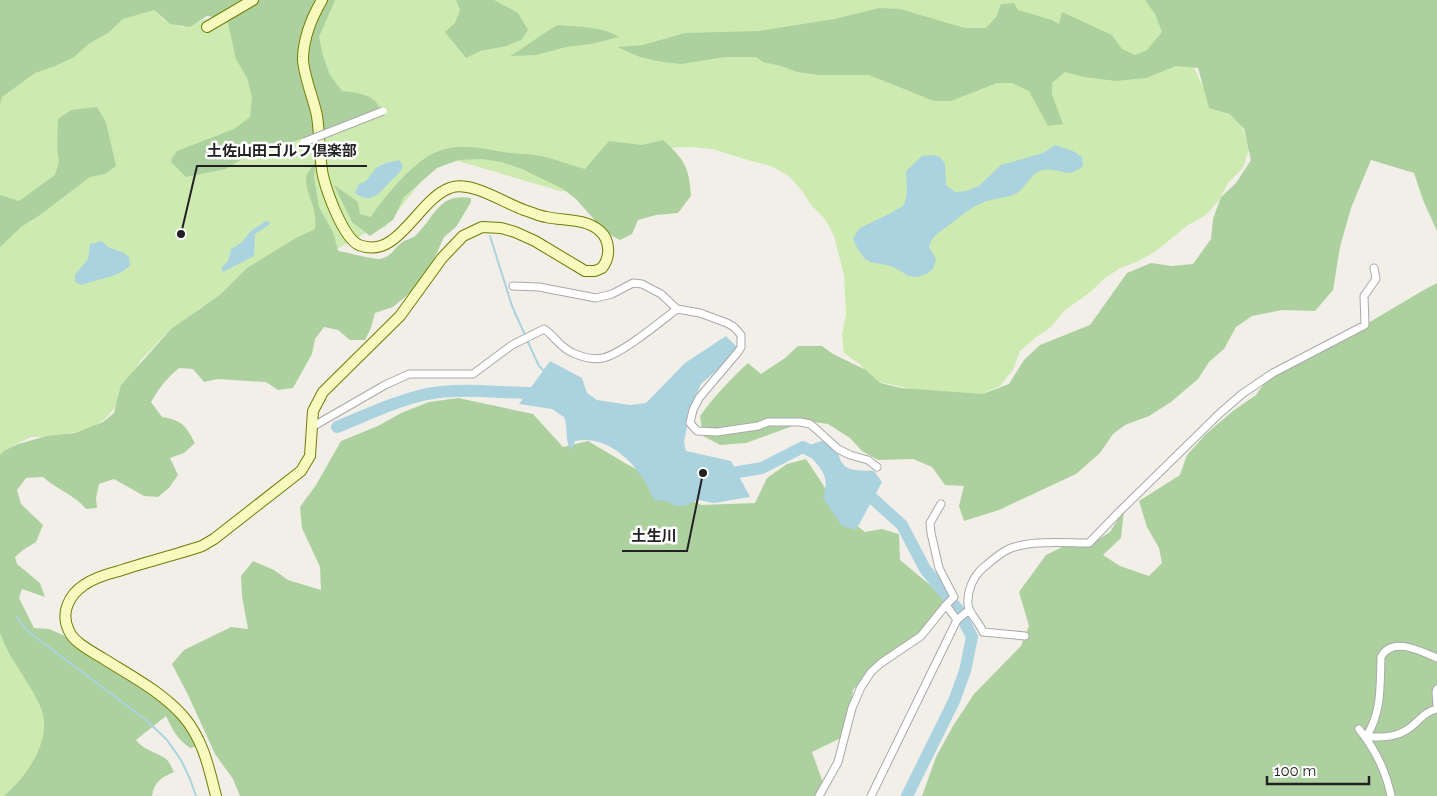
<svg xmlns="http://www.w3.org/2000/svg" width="1437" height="796" viewBox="0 0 1437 796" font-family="Raleway,'Noto Sans JP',sans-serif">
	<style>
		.grass { fill: #cdebb0 }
		.forest { fill: #add19e }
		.water { fill: #aad3df }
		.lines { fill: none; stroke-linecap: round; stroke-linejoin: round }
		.stream { stroke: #aad3df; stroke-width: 2 }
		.river { stroke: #aad3df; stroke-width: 12 }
		.street-casing { stroke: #a9a9a9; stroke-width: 9 }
		.secondary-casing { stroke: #707d05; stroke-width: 12 }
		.street { stroke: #fff; stroke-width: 7 }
		.secondary { stroke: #f7fabf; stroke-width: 10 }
		.street-bridge-casing { stroke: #a9a9a9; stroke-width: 9; stroke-linecap: butt }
		.street-bridge { stroke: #fff; stroke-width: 7 }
		.leader { fill: none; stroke: #222; stroke-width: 2 }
		.callout-dot { fill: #222; stroke: #fff; stroke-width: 2 }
		.callout-label { font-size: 15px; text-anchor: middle; font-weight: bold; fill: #222; stroke: #fff; stroke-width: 5; stroke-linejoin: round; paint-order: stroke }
	</style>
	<rect width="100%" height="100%" fill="#f2efe9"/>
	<path class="grass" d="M250,0H1146L1188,55L1203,87L1234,112L1243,130L1249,149L1243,168L1228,183L1219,200L1206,215L1188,225L1156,251L1139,261L1120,268L1104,279L1089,293L1064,311L1051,327L1035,338L1020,351L1013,370L1000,386L981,395L922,391L873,381L861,365L844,353L842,334L846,315L844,275L834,236L825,219L811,205L802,191L789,176L771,166L751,161L712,149L692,147L652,148L581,191H560L458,161L439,166L423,179L385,227L366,233L326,255L216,298L200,308L167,333L140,361L118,404L104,420L86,430L51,437H31L14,445L0,466V90L143,6L155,11L164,20L182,27L222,14Z
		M0,632L40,700L49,742L12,796H0Z"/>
	<path class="forest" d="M0,0H335L319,37L323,56L330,75L342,91C354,92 374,94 379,107L370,114L350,119L332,129L263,151L244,158L226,169L186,177L171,162L172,158L177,151L234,129L250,117L252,97L247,78L236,59L227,19L207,16L190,27L170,24L154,10L123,19L108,33L90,43L74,57L55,66L35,73L2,97L0,104Z
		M456,0H494L518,13L528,30L521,40L506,46L480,51L466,58L445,32L455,23L460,10Z
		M1145,0H1437V231L1423,200L1414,173L1371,160L1351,208L1340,247L1333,290L1315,311L1282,310L1252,316L1236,327L1224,349L1209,362L1198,379L1171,402L1149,416L1125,425L1113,434L1100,453L1076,474L999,510L964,521L959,506L964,486L945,485L932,467L913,459L878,460L862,451L850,438L828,424L806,421L746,443L720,445L703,436L700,416C714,396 730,380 748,363L761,374L785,358L798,346H822L833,354L866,370L880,383L901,388L983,394L1009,384L1024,360L1040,345L1090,325L1127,273L1151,263L1172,266L1193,264L1211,239L1213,219L1221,197L1236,183L1251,160L1244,129L1230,114L1209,108L1198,68L1176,66L1146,78L1116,81L1084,77L1065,72L1052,83V94L1063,124L1048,126L1029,91L1012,83H997L951,101H934L869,75H819L797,72L781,66L763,62L756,57H725L681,64L662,62L640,57L617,47L643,45L685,33L759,31L834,19L880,8L900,9L965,28H986L996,17L1001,4L1014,3L1018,10L1052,20L1059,24L1062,12L1112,35L1122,49L1135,55L1147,50L1162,32L1155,14Z
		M558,25C578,27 602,26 619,37L591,44L566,47L536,55L510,56C527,46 541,34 558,25Z
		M97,107L106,122L116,166L105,174L90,177L40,215L21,227L0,247V193V195L19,201L55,175L59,162L57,148L58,119L71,110Z
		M663,140C685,160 689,167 691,196L678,213L656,215L638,220L632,234L620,240L605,232L576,199L563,189L522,169L501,162L482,159L458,160L437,168L404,197L393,220L370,236L352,222L334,185L358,202L360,214L371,217C384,197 416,158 439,151C460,143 481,148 503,152C516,154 528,153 541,156C556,159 570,165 585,169L609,141L642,145Z
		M316,161L314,177L319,207L333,232L338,251C347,252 375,260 380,259C392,256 392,251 401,243C406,239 413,239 417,234C436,215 439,193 471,198V202L456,227L444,237L426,277L416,288L393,307L375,313L371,328L365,340H350L338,330L324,327L315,339L312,354L293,388L278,390L266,382L218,379L204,382L193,369L179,368C167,378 159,388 151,402L162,417C182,420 186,426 195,443L184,453L170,458L178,475L169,488L158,497L144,496L114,479L99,484L96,498L97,508L86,509C75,495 56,489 43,477L26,478L17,490L21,504L43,525L36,542L23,550L15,557L17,564L40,583L45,597L22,589L19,598L34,628L49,629L63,635L86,653L177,708L199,746L190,748C178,740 172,729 166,716L136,740C144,750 155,752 165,758C169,761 172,768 174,772C162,777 154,782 152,796H4C27,776 53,740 41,708C34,691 23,677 14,661C8,653 4,643 0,633V455L4,451L18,444L47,436L75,433L103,422L114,413L121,385L171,329L221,294L247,268L296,238L315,229C318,208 305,193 306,178C307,172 313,166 316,161Z
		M1437,283V796H922L936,757L953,726L974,694L1021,646L1029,626L1019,592L1046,555L1068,544H1091L1110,532L1124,510L1121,538L1103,555L1120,566L1149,576L1162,563L1159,548L1147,527L1139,501L1180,475L1187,455L1206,434L1233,411L1256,395L1273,370L1346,336L1422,291Z
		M458,398L533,414L563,447L588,441L625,463L701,505L755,503L767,478L787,464L806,459L843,515L865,532L882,529L899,534L900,560L947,599L933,624L880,662L853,690L847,735L812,752L826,791L820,796H240L233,779L215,754L189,697L172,664L184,650L231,627L248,629L242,596L241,576L253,561L274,570L288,580L321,590L320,567L302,528L300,507L316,485L341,441L378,426L401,413L429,402Z"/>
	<path class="water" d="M1055,145L1073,151L1082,157L1083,166C1067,180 1060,167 1043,170C1032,172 1026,187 1017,193C1009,198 1000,197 991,200C973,204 963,215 949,225C939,233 932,235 929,247L936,259L933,269L928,273L918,277L909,276L891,266L870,262L864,258L856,246L853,238L860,228L893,212L904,205L907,193L906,171L922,156L933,155L940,157L945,164L946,185L955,192L966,191L979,186L1001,165L1043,153Z
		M399,160L403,166C400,174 394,177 388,184C379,195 369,204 355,193L359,184L366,181L376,168L386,163Z
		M266,221L270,222L269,225L255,234L254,256L223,272L221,268L228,261L231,249L241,243L251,231Z
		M102,241L108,247L124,253L129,257L130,265C121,277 96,279 82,285L75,282V275L88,259L90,244Z
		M726,336L740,350L701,384L691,407L684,442L686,451L731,461L750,497L714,503L698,500L684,506H676L666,501L654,500C643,470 611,433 575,441L573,448L570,449C565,439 568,428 564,417L552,409L519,404L550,361L582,378L587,393L597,400L630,405L646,403L685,363Z
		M821,441L830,443L838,451C841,473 856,470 874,471L882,482L856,530L842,526L823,498C832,472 817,468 804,447Z"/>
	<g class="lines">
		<path class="stream" d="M490,236L512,306L525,335
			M527,340L539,366L545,372
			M17,617L26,630L146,720L167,740L181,760L190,779L196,796"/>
		<path class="river" d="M337,427C367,415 395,401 427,394C465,387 505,394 543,393
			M721,475L762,468L803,447L818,455
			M861,488L902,525L925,569L959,611L972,637L965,671L954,701L907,796"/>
		<defs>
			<path id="street" d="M513,286L539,287L596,298L612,294L633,283L642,284L661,294L677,309L700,313L727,323L734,327L741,335V347L738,352L699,398L693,410L690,423L697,431L717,432L758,426L768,422H800L810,424L816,429L838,449L850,455L868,460L877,467
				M312,427L385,385L409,374H473L512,345L544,329C555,336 560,348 573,353C582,357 593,360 603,358C623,353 660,322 677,309
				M946,605L957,620L969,610
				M1025,636L983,632C980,623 969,614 968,605C967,591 973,576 984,567C990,562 998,555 1005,551C1026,539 1065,543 1089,543L1119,512L1219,414L1242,394L1273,373L1365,325L1364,296L1376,279L1374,268
				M1437,689L1436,692L1437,705
				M1359,729C1375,749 1386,771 1391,796
				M1366,737C1382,712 1380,686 1381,657C1392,636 1421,651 1437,658
				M1366,737C1380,737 1396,738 1408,729C1419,722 1423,712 1437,709
				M819,796L838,762L852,708L861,687L871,672L881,663L921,636L946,605L954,597L939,568L931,533L930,523L941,504
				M871,796L957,620"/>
			<path id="secondary" d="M207,27L253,0
				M216,796C209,768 203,739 183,716C162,692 131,676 104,659C93,652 74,643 69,631C60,613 69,595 84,585C94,578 107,574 119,571C146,562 175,555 202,546L214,539L301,471L310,456L313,411L323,392L400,316L442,258L463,236L482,227L501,228L515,232L535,241L585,271H595L602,268C611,257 610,240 600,231C585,218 564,221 546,217C539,216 531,212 524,210C504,203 471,180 450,188C418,199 398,261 359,245C343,238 327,192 323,176C319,156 320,135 317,116C314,100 302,71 303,57C304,36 312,17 322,0"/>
		</defs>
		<use href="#street" class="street-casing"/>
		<use href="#secondary" class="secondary-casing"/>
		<use href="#street" class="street"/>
		<use href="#secondary" class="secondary"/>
		<defs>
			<path id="street-bridge" d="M304,142L383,111"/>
		</defs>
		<use href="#street-bridge" class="street-bridge-casing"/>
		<use href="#street-bridge" class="street-bridge"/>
	</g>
	<path class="leader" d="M181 234L197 166H367M703 473L687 551H622"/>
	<g class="callout-dot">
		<circle cx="181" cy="234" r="5"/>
		<circle cx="703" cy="473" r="5"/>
	</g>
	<g class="callout-label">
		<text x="282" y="156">土佐山田ゴルフ倶楽部</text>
		<text x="654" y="541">土生川</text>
	</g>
	<path d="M1267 776v8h102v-8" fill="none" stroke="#222222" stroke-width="2.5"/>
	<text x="1274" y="776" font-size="15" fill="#222222" stroke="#ffffff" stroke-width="4" paint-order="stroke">100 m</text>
</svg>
